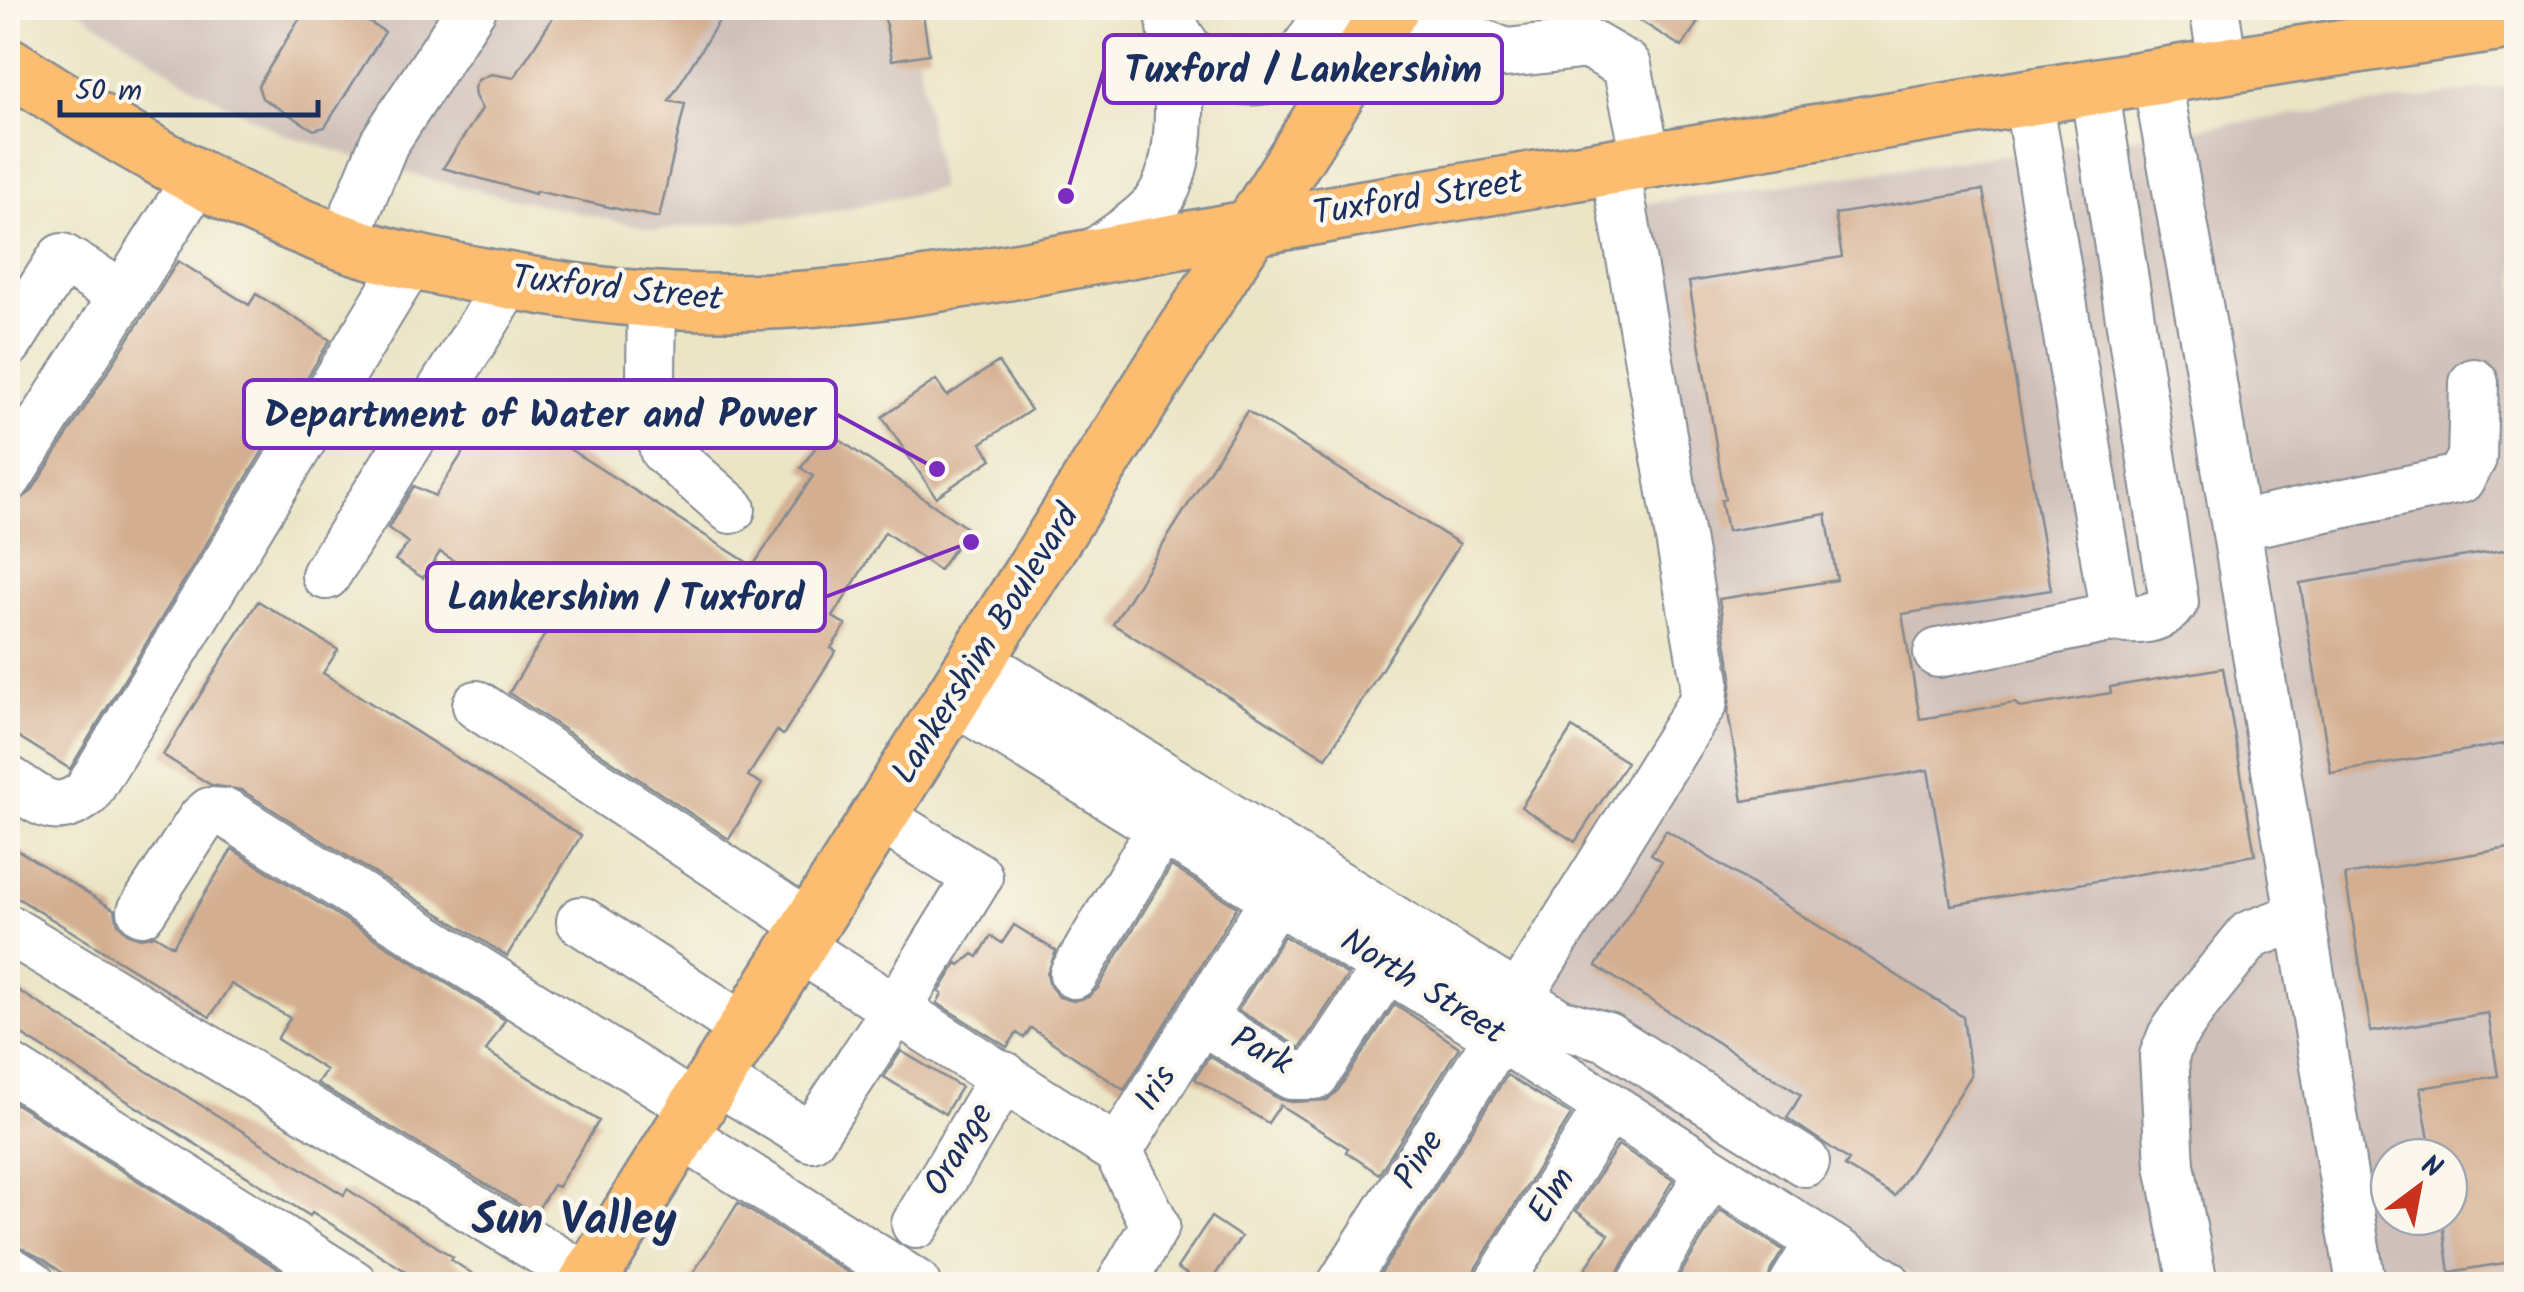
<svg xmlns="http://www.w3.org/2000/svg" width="2524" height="1292" viewBox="0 0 2524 1292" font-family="Kalam,sans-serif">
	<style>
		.industrial { fill: #cfc0ba; fill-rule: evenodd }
		.building { fill: #d4ae90 }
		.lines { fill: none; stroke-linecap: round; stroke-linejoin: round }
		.minor-casing { stroke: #838a92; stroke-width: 52 }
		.major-casing { stroke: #838a92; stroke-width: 60 }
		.minor { stroke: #fff; stroke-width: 48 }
		.major { stroke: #fcbd6f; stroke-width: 55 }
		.labels { text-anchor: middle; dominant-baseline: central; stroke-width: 9; stroke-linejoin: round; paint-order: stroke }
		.street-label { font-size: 35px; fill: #1b2f5e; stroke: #fbf7ec }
		.district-label { font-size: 45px; font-weight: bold; fill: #1b2f5e; stroke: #fbf7ec }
		.leader { fill: none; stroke: #7b2cbf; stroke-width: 4 }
		.callout-dot { fill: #7b2cbf; stroke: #fbf7ec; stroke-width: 4 }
		.callout { fill: #fbf7ec; stroke: #7b2cbf; stroke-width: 4 }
		.callout-label { font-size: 38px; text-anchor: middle; font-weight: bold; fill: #1b2f5e }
	</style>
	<rect width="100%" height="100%" fill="#fbf7ec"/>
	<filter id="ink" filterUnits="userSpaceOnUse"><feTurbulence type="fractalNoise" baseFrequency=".01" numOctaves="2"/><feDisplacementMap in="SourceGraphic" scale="20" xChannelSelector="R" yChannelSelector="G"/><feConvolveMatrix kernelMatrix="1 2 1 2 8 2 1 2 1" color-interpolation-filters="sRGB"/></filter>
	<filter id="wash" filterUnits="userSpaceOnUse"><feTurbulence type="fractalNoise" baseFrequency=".0048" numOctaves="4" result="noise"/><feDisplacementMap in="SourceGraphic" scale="40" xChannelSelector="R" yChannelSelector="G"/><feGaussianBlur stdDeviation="2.25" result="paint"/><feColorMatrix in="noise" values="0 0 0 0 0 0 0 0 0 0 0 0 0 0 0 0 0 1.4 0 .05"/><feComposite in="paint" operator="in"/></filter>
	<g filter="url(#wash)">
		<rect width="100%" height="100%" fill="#ebe5c6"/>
		<path class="industrial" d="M75,8H909L940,188L825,213L657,230L432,180L282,134L192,85Z
			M2516,85V1284H1924L1515,1026L1718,700L1634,205ZM2389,1157H2449V1217H2389Z"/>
		<g id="blocks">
			<path class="building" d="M306,8H345L385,32L325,127L314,130L262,98L258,86Z
				M559,8H727L669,101L685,104L659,218L536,191L535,194L443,168L482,109L475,96L474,88L478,80L491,74L514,78Z
				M922,8L929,54L892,60L884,13Z
				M1620,8H1707L1682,47Z
				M1983,190L2051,590L1902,614L1920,719L2015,703L2020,708L2111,693L2110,687L2223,668L2255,855L1951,905L1928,770L1743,801L1728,713L1732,677L1719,599L1837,580L1826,514L1727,531L1721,500L1725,499L1689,282L1842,257L1835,214Z
				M178,261L249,305L256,294L330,340L70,769L8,730V514L14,503L31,492Z
				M998,362L1031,410L981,443L992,459L936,497L882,417L936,380L947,396Z
				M1247,411L1460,544L1326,758L1113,624Z
				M527,422L753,566L813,476L801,468L827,431L968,529L939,570L885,532L833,617L846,625L831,648L836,651L783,735L777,731L748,776L762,784L729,839L509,693L552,623L440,552L423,578L395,560L409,543L388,528L414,486L435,496L478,429L509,449Z
				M2516,548V742L2331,773L2300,583Z
				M258,601L338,650L323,673L581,836L507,956L241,790L211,785L163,755Z
				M1572,728L1627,762L1575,842L1521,807Z
				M1666,830L1963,1017L1971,1076L1895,1196L1845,1166L1849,1160L1787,1118L1801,1095L1596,966L1662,861L1651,854Z
				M8,844L115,910L118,924L128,934L141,938L155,935L173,946L232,849L505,1020L486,1051L599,1121L558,1187L553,1185L535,1214L317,1083L326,1070L277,1039L290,1018L231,984L210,1017L8,892Z
				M2516,847V1261L2450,1272L2442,1217H2449V1157H2432L2420,1088L2498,1076L2488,1013L2371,1032L2345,875Z
				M1171,866L1237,907L1124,1090L1031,1028L1024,1038L1017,1033L1007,1047L937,1003L942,994L939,992L957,963L960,965L973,954L978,957L991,936L1002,943L1014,925L1056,951L1047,974L1050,986L1059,997L1073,1001L1088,997L1098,988Z
				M1284,936L1348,975L1300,1048L1238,1010Z
				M8,984L344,1195L347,1189L453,1257L451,1260L489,1284H426L312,1212L310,1216L8,1026Z
				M1395,1004L1459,1047L1379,1174L1346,1152L1348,1148L1280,1105L1268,1123L1195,1079L1209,1056L1279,1099L1292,1102L1327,1100L1338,1090Z
				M901,1051L961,1087L945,1114L884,1077Z
				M1507,1075L1571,1115L1475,1269L1471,1284H1374Z
				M8,1099L302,1284H77L45,1260L8,1241Z
				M1618,1145L1673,1180L1619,1270L1615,1284H1575L1609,1234L1576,1211Z
				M738,1203L866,1284H686Z
				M1720,1210L1783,1250L1771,1270L1767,1284H1674Z
				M1211,1217L1241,1237L1209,1284H1203L1177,1268Z"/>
		</g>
	</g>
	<g filter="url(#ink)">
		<use href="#blocks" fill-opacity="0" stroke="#838a92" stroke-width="2.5"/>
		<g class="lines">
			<defs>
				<path id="minor" d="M1392,8L1506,53L1589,44L1627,66L1647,161
					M2214,8L2223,64
					M1172,23C1198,76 1232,90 1289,75L1332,8
					M2156,75L2210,370L2361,1284
					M2094,86L2174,602C2159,620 2137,622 2115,617
					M344,241L384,143L472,8
					M1088,258C1108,243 1132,229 1150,211C1193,169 1178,61 1169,8
					M652,297L651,377L664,450L731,509
					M8,343L62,258L123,295
					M8,477L198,177
					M2236,526L2460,479L2472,458L2474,383
					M326,575L510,281
					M1938,653L2115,617L2028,97
					M977,660L1559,1023L1607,1037L1805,1162
					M952,699L1499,1036L1887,1284
					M477,705L810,926
					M8,780C39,799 53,819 87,793L411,260
					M142,911L202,819L210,812L226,813L697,1108
					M581,921L746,1029
					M8,929L589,1279
					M797,946L1118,1151
					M1074,974L1161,829
					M1518,998L1703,702L1705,681L1615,166
					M1201,1019L1292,1075H1315L1387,967
					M8,1067L353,1284
					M714,1078L811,1137L897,1008L978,877L878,816
					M680,1133L916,1284
					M1118,1151L1276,897
					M1118,1151L1155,1225L1121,1284
					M916,1224L1004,1076
					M8,1270L31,1284
					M1342,1284L1499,1036
					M1498,1284L1608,1108
					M1642,1284L1710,1173
					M1794,1284L1820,1242
					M2193,1284L2170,1165L2164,1056L2172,1036L2198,999L2250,935L2301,916"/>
				<path id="major" d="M8,65C106,128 206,189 315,232C378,257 449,270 516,282C587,295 664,303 736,302C835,301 934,285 1032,268C1143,248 1253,227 1364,208C1748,144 2131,78 2516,21
					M586,1284L1006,613L1391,8"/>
			</defs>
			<use href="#minor" class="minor-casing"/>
			<use href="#major" class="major-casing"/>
			<use href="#minor" class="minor"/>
			<use href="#major" class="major"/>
		</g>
	</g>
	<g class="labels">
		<g class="street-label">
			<text transform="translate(1418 199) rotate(-9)">Tuxford Street</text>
			<text transform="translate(617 290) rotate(6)">Tuxford Street</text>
			<text transform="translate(987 645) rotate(-58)">Lankershim Boulevard</text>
			<text transform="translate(1422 988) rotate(32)">North Street</text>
			<text transform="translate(1261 1052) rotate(28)">Park</text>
			<text transform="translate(1157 1089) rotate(-58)">Iris</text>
			<text transform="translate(960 1150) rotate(-59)">Orange</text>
			<text transform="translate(1420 1160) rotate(-58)">Pine</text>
			<text transform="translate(1553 1196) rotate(-58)">Elm</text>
		</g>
		<g class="district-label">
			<text x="574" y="1222">Sun Valley</text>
		</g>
	</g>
	<path class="leader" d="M1066 196L1104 69M937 469L836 414M971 542L825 597"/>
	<g class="callout-dot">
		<circle cx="1066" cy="196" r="10"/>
		<circle cx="937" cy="469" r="10"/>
		<circle cx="971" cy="542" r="10"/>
	</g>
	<g class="callout">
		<rect x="1104" y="35" width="398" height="68" rx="10"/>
		<rect x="244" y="380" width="592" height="68" rx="10"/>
		<rect x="427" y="563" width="398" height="68" rx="10"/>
	</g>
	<g class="callout-label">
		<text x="1303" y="82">Tuxford / Lankershim</text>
		<text x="540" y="427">Department of Water and Power</text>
		<text x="626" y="610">Lankershim / Tuxford</text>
	</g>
	<rect width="2524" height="1292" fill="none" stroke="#fbf7ec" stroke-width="40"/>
	<g transform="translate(2419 1187) rotate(32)"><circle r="48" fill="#fbf7ec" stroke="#a1a7b3" stroke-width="2.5"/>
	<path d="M0-8L18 38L0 25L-18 38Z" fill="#c8321e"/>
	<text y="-15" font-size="28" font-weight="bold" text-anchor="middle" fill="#1b2f5e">N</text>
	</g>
	<path d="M60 100v15h258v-15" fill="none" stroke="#1b2f5e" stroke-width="5"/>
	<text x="75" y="100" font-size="30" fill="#1b2f5e" stroke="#fbf7ec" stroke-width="8" paint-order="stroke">50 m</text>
</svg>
